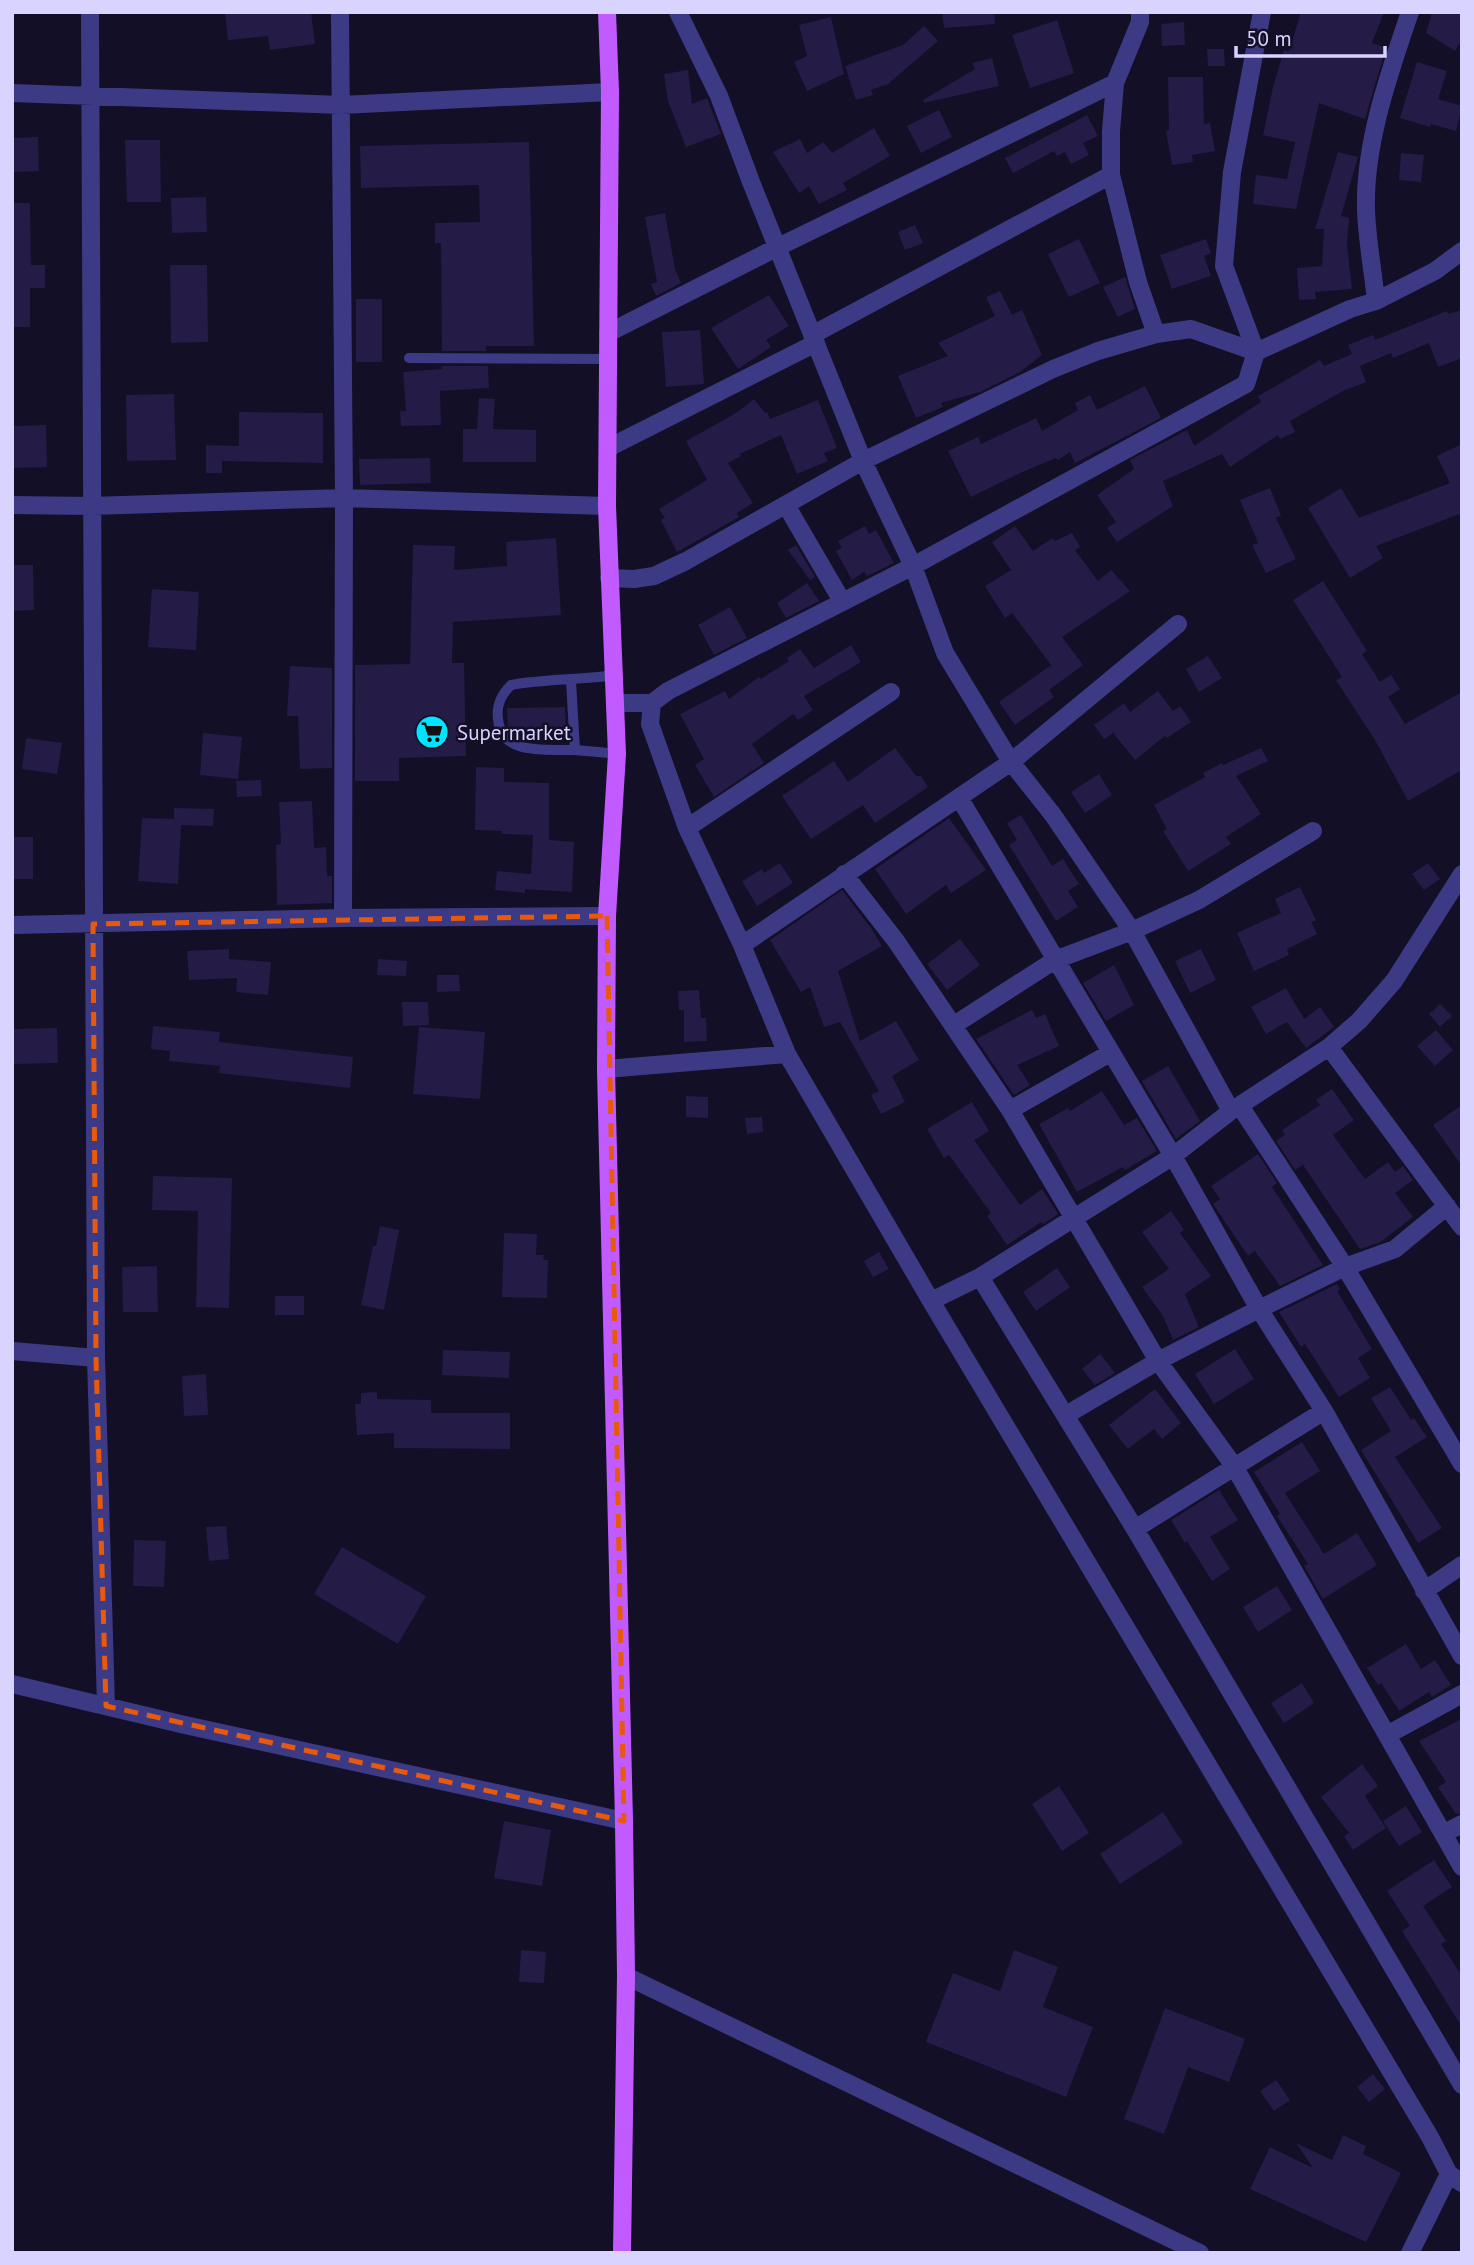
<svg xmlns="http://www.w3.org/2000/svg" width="1474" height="2265" viewBox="0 0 1474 2265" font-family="'PT Sans',sans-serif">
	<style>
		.building { fill: #241b47 }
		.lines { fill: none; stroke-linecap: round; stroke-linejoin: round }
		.lane { stroke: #3d3a85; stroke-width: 10 }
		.street { stroke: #3d3a85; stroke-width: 18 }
		.primary { stroke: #c25bff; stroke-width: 18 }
		.marked { fill: none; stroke: #e8590c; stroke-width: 5; stroke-dasharray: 14 9; stroke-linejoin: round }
		.labels { text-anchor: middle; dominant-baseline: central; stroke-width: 5; stroke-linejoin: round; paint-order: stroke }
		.poi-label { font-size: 21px; fill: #d9d4ff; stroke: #130f26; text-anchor: start }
	</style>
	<rect width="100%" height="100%" fill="#130f26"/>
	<path class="building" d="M225,12H311L315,44L270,50L268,36L228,40Z
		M942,12H994L995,24L944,28Z
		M1301,12H1384L1372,43L1386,48L1365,119L1319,103L1296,209L1253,204L1256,175L1287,179L1295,142L1263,135L1273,87L1284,50L1289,51Z
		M1432,12H1462V39L1455,51L1426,33Z
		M831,17L844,74L807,91L794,62L807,56L799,25Z
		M1057,20L1074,73L1030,88L1012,35Z
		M1184,22L1185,45L1162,46L1161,24Z
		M924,26L938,41L888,84L871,90L873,95L856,100L845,66L903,45Z
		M1207,49H1224L1225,66H1208Z
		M992,58L999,86L924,103L923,100L975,69L972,63Z
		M1417,62L1447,71L1438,99L1462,106L1456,131L1431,124L1430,127L1400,118Z
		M688,70L692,104L707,98L721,134L686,147L668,101L664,74Z
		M1168,77H1203L1204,124L1210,123L1215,151L1192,155L1193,162L1172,165L1166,131L1169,130Z
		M939,110L952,137L921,153L907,126Z
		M1087,115L1098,136L1083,143L1089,155L1071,164L1065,152L1057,156L1054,151L1013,173L1005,158Z
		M874,128L890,156L843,183L847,190L819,204L809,186L799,193L773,152L800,139L807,153L823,142L832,153Z
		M38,137L39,171L12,172V138Z
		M125,140H160L161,202H127Z
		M529,142L534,346H486V351H442L441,243H435V223L480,222L479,185L361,188L360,146Z
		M1338,152L1358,157L1341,216L1349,218L1347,245L1352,289L1315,292L1316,299L1299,300L1297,268L1322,266L1324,229H1315Z
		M1401,153L1424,155L1421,182L1399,180Z
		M206,197L207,232L172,233L171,198Z
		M12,203H30L31,265H45V288H30V327H12Z
		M665,213L675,269L681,283L656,296L651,284L657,282L645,217Z
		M915,225L923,243L905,250L898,232Z
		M1079,239L1100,283L1069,297L1048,254Z
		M1206,239L1211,253L1204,256L1211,276L1172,289L1160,255Z
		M170,265H207L208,342L171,343Z
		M1125,277L1135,309L1118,317L1103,287Z
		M1000,291L1012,315L1022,310L1042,355L1020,372L980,392L941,403L943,407L916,418L898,376L948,356L938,343L995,316L986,297Z
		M769,295L789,326L766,340L771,347L738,369L711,328Z
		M356,299H382V362H356Z
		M1462,310V358L1438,367L1429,343L1393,358L1391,353L1360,366L1366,382L1343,391L1290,421L1295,432L1280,439L1278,435L1230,467L1222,454L1163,481L1173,506L1117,542L1107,528L1116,522L1097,495L1134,469L1130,460L1187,430L1194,446L1261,402L1258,396L1281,383L1320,360L1324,366L1352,354L1348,345L1373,335L1375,340L1447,311L1448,314Z
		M700,330L704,384L666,387L662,332Z
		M442,366H488L489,388L440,391L441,425L401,426L400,411H406L403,372L442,369Z
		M1145,386L1161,418L1075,463L1070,452L1058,460L1056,458L1020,473L971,497L948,451L978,437L981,444L1036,418L1042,431L1078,410L1075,403L1090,395L1097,410Z
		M174,394L176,460L127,461L126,395Z
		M479,398L495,399L493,429L536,430V462H463V429H477Z
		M754,399L765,413L767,412L770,419L818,400L837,448L824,453L828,461L797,474L781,435L740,454L741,456L728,463L753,503L737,513L739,517L677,552L661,520L665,518L659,509L707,480L686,441L736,413Z
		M239,412L323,413V463L222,461V473H206V445L239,446Z
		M46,425L47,467L12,468V426Z
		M1462,444V513L1376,546L1383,558L1350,578L1308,508L1341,488L1359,518L1450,483L1437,456Z
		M430,458L431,483L360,485L359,459Z
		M1270,488L1281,516L1276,518L1296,559L1266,573L1252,545L1258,543L1240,500Z
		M865,526L869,534L876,530L894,563L867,576L864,572L852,580L836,551L842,548L838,541Z
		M1015,526L1033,551L1053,538L1055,541L1072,533L1080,547L1075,550L1098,581L1111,570L1130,591L1062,637L1083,665L1049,690L1054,697L1015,725L999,702L1051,665L1012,613L1005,618L985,586L1011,570L992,542Z
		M556,538L561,615L453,622L452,663H464L466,756L399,758V781H355V665L410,664L413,545L455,546L454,570L507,566L506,542Z
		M796,545L815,577L810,580L788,550Z
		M12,565H33L34,610L12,611Z
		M1323,581L1367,651L1362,654L1380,682L1391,675L1400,689L1388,697L1405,724L1462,692V770L1408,801L1375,740L1336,680L1342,677L1293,600Z
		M807,583L819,601L786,618L777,603Z
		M152,589L199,592L196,650L148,647Z
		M730,607L747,638L714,655L698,625Z
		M851,645L861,662L804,696L813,710L798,720L793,714L752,744L764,763L714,797L695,765L704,759L680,714L725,691L729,699L759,677L761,679L789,661L787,658L800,649L814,668Z
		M1208,656L1222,678L1199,692L1186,669Z
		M290,666L332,668V768L300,769L298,716H287Z
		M1158,691L1173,711L1180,706L1191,722L1167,738L1165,736L1135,760L1113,733L1104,739L1094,725L1124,703L1130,712Z
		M565,707L566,733L513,734L508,728L507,708Z
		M203,733L242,737L238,779L200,775Z
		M26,738L62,743L57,774L22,769Z
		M895,748L916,776H921L928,787L875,823L863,805L811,839L782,796L834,761L848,782Z
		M1261,748L1268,761L1236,776L1261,814L1226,837L1231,844L1188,871L1163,831L1167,829L1154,805L1205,777L1203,773L1222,763L1223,765Z
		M476,767L504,768V782L549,783V840L574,842L572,892L525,889V893L495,890L497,871L531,874L533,835L502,834V831L475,830Z
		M1099,774L1112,795L1085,813L1071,792Z
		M261,780L262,796L237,797L236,781Z
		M312,801L314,848L326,847L327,876H332V903L277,905L276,845L281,844L279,802Z
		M174,808L214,809L213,826L181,825L178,884L138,881L142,818L174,819Z
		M1021,815L1052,866L1063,859L1079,884L1068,891L1078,907L1056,921L1009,845L1017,840L1007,823Z
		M949,818L986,870L951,893L946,885L906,914L875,869Z
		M12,837H33V879H12Z
		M780,863L793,883L757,906L742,881L762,869L764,873Z
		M1428,863L1440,879L1424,890L1412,874Z
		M1300,887L1316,920L1311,922L1317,934L1287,949L1289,955L1254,971L1237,933L1281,913L1275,899Z
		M842,890L871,928L882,946L838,971L860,1041L896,1021L919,1060L892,1076L905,1102L881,1114L871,1095L879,1091L840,1022L824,1027L810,987L801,992L770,940Z
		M960,939L980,965L947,990L927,964Z
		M229,949V959L271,962L268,995L236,992L237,978L189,980L187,951Z
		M1201,949L1216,980L1190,993L1175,961Z
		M378,959L407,961L406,976L377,975Z
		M1114,965L1134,1005L1106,1021L1083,983Z
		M437,975H459L460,991L437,992Z
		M1286,988L1304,1019L1320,1007L1334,1027L1306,1048L1287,1022L1266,1034L1251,1007Z
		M699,990L701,1018H706L707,1041L684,1042V1010H679L678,991Z
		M402,1002H428L429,1025L403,1026Z
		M1440,1004L1452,1016L1440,1027L1429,1014Z
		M1032,1010L1036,1018L1045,1014L1059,1046L1017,1065L1030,1085L1014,1095L976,1039Z
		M153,1026L220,1032L219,1042L353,1057L350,1088L219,1073L220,1066L169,1061L170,1051L151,1049Z
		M419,1027L485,1032L480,1099L413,1094Z
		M57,1028L58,1063L12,1064V1029Z
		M1436,1030L1453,1050L1435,1066L1417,1046Z
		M1168,1066L1200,1121L1176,1139L1142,1081Z
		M1332,1089L1354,1120L1333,1135L1365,1179L1388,1162L1395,1172L1403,1166L1413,1180L1395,1193L1413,1217L1379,1243L1360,1249L1303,1165L1295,1170L1276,1141L1285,1135L1282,1130L1320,1105L1316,1100Z
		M1102,1091L1124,1125L1137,1118L1157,1151L1125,1170L1123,1167L1077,1192L1039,1124L1068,1108L1070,1111Z
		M686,1096L708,1097V1118L686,1117Z
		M972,1102L989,1131L974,1140L1020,1205L1042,1189L1058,1214L1043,1224L1041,1222L1007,1245L987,1216L991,1213L949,1155L944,1158L927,1129Z
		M1462,1105V1166L1433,1125Z
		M762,1117L763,1132L747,1134L745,1118Z
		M1258,1154L1277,1183L1272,1187L1323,1265L1280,1286L1255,1251L1248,1256L1213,1204L1220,1199L1211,1186Z
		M153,1176L232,1178L229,1308L196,1307L198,1211L152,1210Z
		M1171,1211L1184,1230L1180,1233L1211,1276L1185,1294L1199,1327L1173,1340L1163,1316L1142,1287L1169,1269L1142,1232Z
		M380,1226L399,1230L384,1310L361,1305L373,1246H376Z
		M504,1233L537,1234L536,1255H544L543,1260H548L547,1298L502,1297Z
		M879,1252L889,1269L873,1277L864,1261Z
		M157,1266L158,1312H123L122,1267Z
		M1057,1268L1070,1287L1036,1311L1023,1292Z
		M1337,1284L1340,1289L1337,1291L1372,1349L1358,1358L1370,1378L1339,1397L1305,1344L1301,1347L1279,1312Z
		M275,1296H304V1315H275Z
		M1235,1349L1254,1379L1214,1404L1195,1374Z
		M443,1350L510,1352L509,1378L442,1375Z
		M1100,1354L1115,1373L1095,1385L1082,1369Z
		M206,1374L208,1415L184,1416L182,1376Z
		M1390,1387L1411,1420L1414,1418L1427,1437L1395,1457L1442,1528L1418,1543L1361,1450L1391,1431L1371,1398Z
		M1155,1389L1181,1423L1162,1439L1154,1429L1128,1449L1109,1425Z
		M377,1392V1399L431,1400V1413H510V1449L394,1448V1433L357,1435L355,1404H361V1393Z
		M1302,1442L1320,1471L1285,1493L1324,1554L1357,1533L1377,1565L1323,1599L1304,1566L1308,1564L1277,1516L1280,1514L1254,1472Z
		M1219,1490L1238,1520L1210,1537L1230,1569L1212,1581L1187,1541L1185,1543L1171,1520Z
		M226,1526L229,1559L209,1561L206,1527Z
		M134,1540L166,1541L164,1587L133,1586Z
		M342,1547L426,1596L398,1644L314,1594Z
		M1277,1586L1292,1610L1258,1632L1243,1607Z
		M1406,1644L1421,1669L1435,1660L1451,1685L1432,1697L1429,1692L1399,1711L1381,1683L1378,1685L1367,1668Z
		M1302,1683L1314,1703L1284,1723L1271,1703Z
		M1462,1719V1813L1456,1814L1438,1787L1446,1782L1419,1741Z
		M1362,1764L1378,1786L1365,1796L1386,1828L1353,1850L1344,1836L1349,1833L1321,1797Z
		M1059,1786L1089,1833L1062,1851L1032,1804Z
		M1406,1806L1422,1832L1399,1846L1383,1821Z
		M1163,1812L1183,1843L1120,1884L1100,1854Z
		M504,1821L551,1830L542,1886L494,1878Z
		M1434,1860L1452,1887L1423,1906L1446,1941L1441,1944L1462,1976V2027L1402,1931L1410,1926L1387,1891Z
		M521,1950L546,1952L544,1983L519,1982Z
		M1014,1950L1058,1967L1043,2007L1093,2027L1066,2097L926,2042L953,1973L1000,1991Z
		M1165,2008L1245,2039L1229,2082L1188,2067L1164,2134L1124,2119Z
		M1373,2074L1385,2089L1369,2102L1357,2087Z
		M1276,2080L1290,2100L1274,2111L1260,2091Z
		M1343,2135L1366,2146L1363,2154L1401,2173L1366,2242L1250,2189L1270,2147L1313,2168L1296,2143L1332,2160Z"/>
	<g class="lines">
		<path class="lane" d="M409,358L609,359
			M615,675C580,680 545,679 511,685C501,695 496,705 498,719C501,756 546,749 573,750C588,751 602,752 617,754
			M571,681L575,750"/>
		<path class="street" d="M90,12L96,1358L106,1706
			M340,12L344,498L343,918
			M678,12L719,96L751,182L863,461L913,566L945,653L1011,762L1053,815L1132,931L1231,1111
			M1140,12V22L1115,83L1111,131V175L1138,282L1156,334
			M12,93L341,105L610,92
			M1376,301C1373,271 1367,240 1366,210C1364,144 1389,74 1410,12
			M608,333L778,247L1115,83
			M812,335L1111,175
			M608,448L816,343
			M12,505L91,506L344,498L607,506
			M786,505L842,601
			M609,578L634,579L654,576L686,561L863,461L1053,369L1098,351L1156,334L1191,329L1256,352L1350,309L1376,301L1435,271L1462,251
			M616,703H652L668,691L913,566L1246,384L1256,352L1224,266L1232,172L1262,12
			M652,703L650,724L687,828L742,945L787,1054
			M960,799L1173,1156L1259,1309L1324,1411L1462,1656
			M687,828L891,692
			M844,874L896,941L1010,1110L1158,1361L1234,1466L1462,1867
			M12,925L343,918L607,916
			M742,945L1011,762L1178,624
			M954,1025L1055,960L1132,931L1199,900L1313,831
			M1329,1047L1462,1227
			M606,1069L787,1054L931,1301L1430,2137L1449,2174L1462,2183
			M1240,1106L1345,1267L1462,1464
			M1010,1110L1110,1053
			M980,1277L1135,1529L1462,2085
			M931,1301L980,1277L1173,1156L1231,1111L1329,1047L1359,1021L1394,981L1462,874
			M12,1351L96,1358
			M1066,1415L1158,1361L1259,1309L1345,1267L1395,1249L1447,1206
			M1135,1529L1324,1411
			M1424,1591L1462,1565
			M12,1684L185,1725L624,1821
			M1387,1735L1462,1694
			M1443,1834L1462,1824
			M626,1976L1200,2253
			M1410,2253L1449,2174"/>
		<path class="primary" d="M607,12L610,92L607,506L617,754L607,916L606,1069L624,1821L626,1976L622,2253"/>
	</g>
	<path class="marked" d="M607,916L624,1821L106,1706L96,1358L93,924Z"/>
	<defs>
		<symbol id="supermarket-disc" viewBox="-11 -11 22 22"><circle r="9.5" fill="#00e5ff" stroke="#130f26"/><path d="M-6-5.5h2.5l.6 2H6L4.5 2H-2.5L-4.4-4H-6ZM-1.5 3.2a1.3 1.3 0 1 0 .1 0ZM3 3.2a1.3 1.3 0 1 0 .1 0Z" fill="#111"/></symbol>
	</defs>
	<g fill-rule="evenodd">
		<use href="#supermarket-disc" x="413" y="713" width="38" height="38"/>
	</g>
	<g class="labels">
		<g class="poi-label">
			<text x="457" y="732">Supermarket</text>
		</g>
	</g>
	<rect width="1474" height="2265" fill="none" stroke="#d9d4ff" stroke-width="28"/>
	<path d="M1236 46v10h149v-10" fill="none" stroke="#d9d4ff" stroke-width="3.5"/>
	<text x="1246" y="46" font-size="21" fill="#d9d4ff" stroke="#130f26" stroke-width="5" paint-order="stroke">50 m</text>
</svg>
